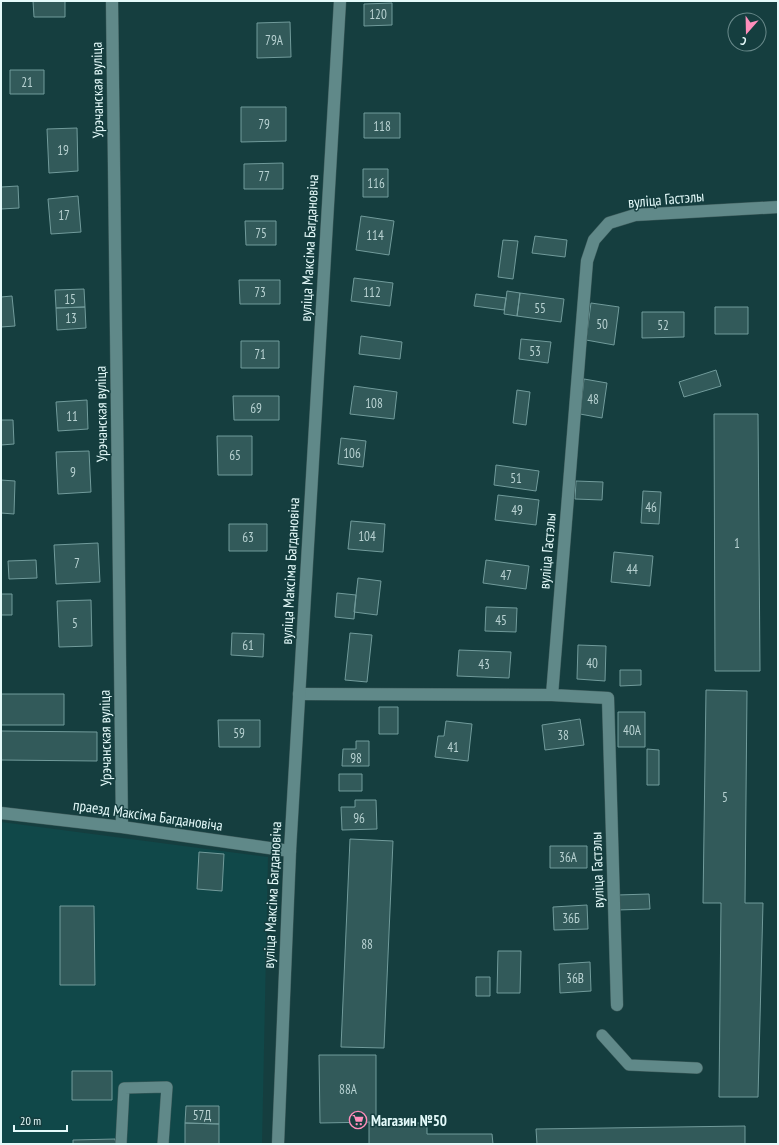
<svg xmlns="http://www.w3.org/2000/svg" width="779" height="1145" viewBox="0 0 779 1145" font-family="'PT Sans Narrow',sans-serif">
	<style>
		.built { fill: #104849 }
		.building { fill: #325a5a; stroke: #719b9b }
		.lines { fill: none; stroke-linecap: round; stroke-linejoin: round }
		.lane-casing { stroke: #3e5c5c; stroke-width: 12 }
		.street-casing { stroke: #3e5c5c; stroke-width: 13 }
		.secondary-casing { stroke: #3e5c5c; stroke-width: 13 }
		.lane { stroke: #608989; stroke-width: 11 }
		.street { stroke: #608989; stroke-width: 12 }
		.secondary { stroke: #608989; stroke-width: 12 }
		.labels { text-anchor: middle; dominant-baseline: central; stroke-width: 3; stroke-linejoin: round; paint-order: stroke }
		.number-label { font-size: 13px; fill: #b8d2d2 }
		.street-label { font-size: 15px; fill: #e4fafa; stroke: #153e3f }
		.poi-label { font-size: 15px; font-weight: bold; fill: #e4fafa; stroke: #153e3f; text-anchor: start }
	</style>
	<rect width="100%" height="100%" fill="#153e3f"/>
	<path class="built" d="M1,822L268,857L262,1144H1Z"/>
	<path class="building" d="M33,1H65V17H34Z
		M392,3V25L364,26V4Z
		M290,22L291,57L257,58V23Z
		M10,70H44V94H10Z
		M241,107H286V141L241,142Z
		M364,113H400V138H364Z
		M77,128L78,171L49,173L47,129Z
		M283,163V189H244V164Z
		M363,169H388V197H363Z
		M18,186L19,208L1,209V187Z
		M78,196L81,232L51,234L48,199Z
		M361,216L394,221L389,255L356,250Z
		M245,221H276V245H246Z
		M535,236L567,240L565,257L532,253Z
		M503,240L518,241L513,279L498,277Z
		M354,278L393,283L390,306L351,301Z
		M239,280H280V304H240Z
		M84,289L85,307L56,308L55,290Z
		M507,291L520,293L517,316L504,314Z
		M520,293L564,299L561,322L517,316Z
		M476,294L506,298L504,310L474,306Z
		M12,296L15,326L1,327V297Z
		M591,303L619,307L614,345L586,340Z
		M85,307L86,328L57,330L56,308Z
		M715,307H748V334H715Z
		M642,312H684V337L642,338Z
		M361,336L402,342L400,359L359,354Z
		M521,339L551,342L548,363L519,359Z
		M241,341H279V368H241Z
		M716,370L721,386L684,397L679,382Z
		M584,379L607,383L602,418L580,414Z
		M354,386L397,392L394,419L350,414Z
		M517,390L530,392L526,425L513,423Z
		M233,396H279V420H234Z
		M87,400L88,429L58,431L56,402Z
		M714,414H758L760,671H715Z
		M1,420H13L14,444L1,445Z
		M217,436H252V475H218Z
		M341,438L366,441L363,467L338,464Z
		M89,451L91,492L58,494L56,452Z
		M496,465L539,471L536,491L494,485Z
		M1,480L15,481L14,514L1,513Z
		M576,481L603,482L602,500L575,499Z
		M643,491L661,492L659,524L641,523Z
		M498,495L539,500L536,525L495,520Z
		M351,521L385,524L383,552L348,549Z
		M229,524H267V551H229Z
		M98,543L100,582L56,584L54,545Z
		M614,552L653,556L650,586L611,582Z
		M36,560L37,578L9,579L8,561Z
		M486,560L529,566L526,589L483,583Z
		M358,578L381,581L377,615L354,612Z
		M337,593L356,595L354,619L335,617Z
		M1,594H12V615H1Z
		M91,600L92,646L59,647L57,601Z
		M486,607L517,608L516,632L485,631Z
		M232,633L264,634L263,657L231,655Z
		M350,633L372,635L367,682L345,680Z
		M578,645L606,646L605,681L577,679Z
		M459,650L511,652L509,678L457,676Z
		M620,670H641V685L620,686Z
		M706,690L747,691L745,903H763L758,1097H719L721,903H703Z
		M1,694H64V725H1Z
		M379,707H398V734H379Z
		M618,712H645V747H618Z
		M580,719L584,745L545,750L542,725Z
		M218,720H260V747H219Z
		M446,721L472,724L468,761L435,757L438,736H444Z
		M1,731L97,732V761L1,760Z
		M356,741H369V766H342L343,749H356Z
		M647,749L659,750V785H647Z
		M339,774H362V791H339Z
		M355,800H376L377,829L342,830L341,807H355Z
		M350,839L393,841L384,1048L341,1047Z
		M550,846H587V868H550Z
		M199,852L224,854L222,891L197,889Z
		M649,894L650,909L617,910V895Z
		M587,905L588,929L554,930L553,907Z
		M60,906H94L95,985H60Z
		M498,951H521L520,993H497Z
		M590,962L591,991L560,993L559,964Z
		M476,977H490V996H476Z
		M319,1055H376V1122L320,1123Z
		M72,1071H112V1100H72Z
		M186,1106H219V1124L185,1123Z
		M185,1123L219,1124V1144H185Z
		M369,1123H427V1134H492L493,1144H369Z
		M745,1126V1144H537L536,1129Z
		M115,1139L116,1144H73V1140Z"/>
	<g class="lines">
		<defs>
			<path id="lane" d="M602,1035L629,1065L697,1068
				M121,1144L124,1088L167,1087L163,1144"/>
			<path id="street" d="M112,1L122,827
				M299,694L552,695L608,698L617,1005
				M552,695L587,261L594,240L609,223L635,215L778,207
				M1,813L122,827L290,851"/>
			<path id="secondary" d="M278,1144L290,851L340,1"/>
		</defs>
		<use href="#lane" class="lane-casing"/>
		<use href="#street" class="street-casing"/>
		<use href="#secondary" class="secondary-casing"/>
		<use href="#lane" class="lane"/>
		<use href="#street" class="street"/>
		<use href="#secondary" class="secondary"/>
	</g>
	<defs>
		<symbol id="supermarket-ring" viewBox="-11 -11 22 22"><circle r="9.5" fill="#153e3f" stroke="#fe8ebb" stroke-width="1.5"/><path d="M-6-5.5h2.5l.6 2H6L4.5 2H-2.5L-4.4-4H-6ZM-1.5 3.2a1.3 1.3 0 1 0 .1 0ZM3 3.2a1.3 1.3 0 1 0 .1 0Z" fill="#fe8ebb"/></symbol>
	</defs>
	<g fill-rule="evenodd">
		<use href="#supermarket-ring" x="348" y="1110" width="20" height="20"/>
	</g>
	<g class="labels">
		<g class="number-label">
			<text x="378" y="14">120</text>
			<text x="274" y="40">79А</text>
			<text x="27" y="82">21</text>
			<text x="264" y="124">79</text>
			<text x="382" y="126">118</text>
			<text x="63" y="150">19</text>
			<text x="264" y="176">77</text>
			<text x="376" y="183">116</text>
			<text x="64" y="215">17</text>
			<text x="261" y="233">75</text>
			<text x="375" y="235">114</text>
			<text x="260" y="292">73</text>
			<text x="372" y="292">112</text>
			<text x="70" y="299">15</text>
			<text x="540" y="308">55</text>
			<text x="71" y="318">13</text>
			<text x="602" y="324">50</text>
			<text x="663" y="325">52</text>
			<text x="535" y="351">53</text>
			<text x="260" y="354">71</text>
			<text x="593" y="399">48</text>
			<text x="374" y="403">108</text>
			<text x="256" y="408">69</text>
			<text x="72" y="416">11</text>
			<text x="352" y="453">106</text>
			<text x="235" y="455">65</text>
			<text x="73" y="472">9</text>
			<text x="516" y="478">51</text>
			<text x="651" y="507">46</text>
			<text x="517" y="510">49</text>
			<text x="367" y="536">104</text>
			<text x="248" y="537">63</text>
			<text x="737" y="543">1</text>
			<text x="77" y="563">7</text>
			<text x="632" y="569">44</text>
			<text x="506" y="575">47</text>
			<text x="501" y="620">45</text>
			<text x="75" y="623">5</text>
			<text x="248" y="645">61</text>
			<text x="592" y="663">40</text>
			<text x="484" y="664">43</text>
			<text x="632" y="730">40А</text>
			<text x="239" y="733">59</text>
			<text x="563" y="735">38</text>
			<text x="453" y="747">41</text>
			<text x="356" y="758">98</text>
			<text x="725" y="797">5</text>
			<text x="359" y="818">96</text>
			<text x="568" y="857">36А</text>
			<text x="571" y="918">36Б</text>
			<text x="367" y="944">88</text>
			<text x="575" y="978">36В</text>
			<text x="348" y="1089">88А</text>
			<text x="202" y="1115">57Д</text>
		</g>
		<g class="street-label">
			<text transform="translate(97 90) rotate(-91)">Урэчанская вуліца</text>
			<text transform="translate(666 199) rotate(-5)">вуліца Гастэлы</text>
			<text transform="translate(309 248) rotate(-87)">вуліца Максіма Багдановіча</text>
			<text transform="translate(101 414) rotate(-91)">Урэчанская вуліца</text>
			<text transform="translate(547 551) rotate(-85)">вуліца Гастэлы</text>
			<text transform="translate(290 571) rotate(-87)">вуліца Максіма Багдановіча</text>
			<text transform="translate(105 738) rotate(-91)">Урэчанская вуліца</text>
			<text transform="translate(148 815) rotate(8)">праезд Максіма Багдановіча</text>
			<text transform="translate(597 870) rotate(-92)">вуліца Гастэлы</text>
			<text transform="translate(272 895) rotate(-87)">вуліца Максіма Багдановіча</text>
		</g>
		<g class="poi-label">
			<text x="371" y="1120">Магазин №50</text>
		</g>
	</g>
	<rect width="779" height="1145" fill="none" stroke="#e4fafa" stroke-width="4"/>
	<g transform="translate(747 32) rotate(200)"><circle r="19" fill="#153e3f" stroke="#68898a"/>
	<path d="M0-3L7 15L0 10L-7 15Z" fill="#fe8ebb"/>
	<text y="-6" font-size="11" font-weight="bold" text-anchor="middle" fill="#e4fafa">С</text>
	</g>
	<path d="M14 1125v6h53v-6" fill="none" stroke="#e4fafa" stroke-width="2"/>
	<text x="20" y="1125" font-size="12" fill="#e4fafa" stroke="#153e3f" stroke-width="3" paint-order="stroke">20 m</text>
</svg>
